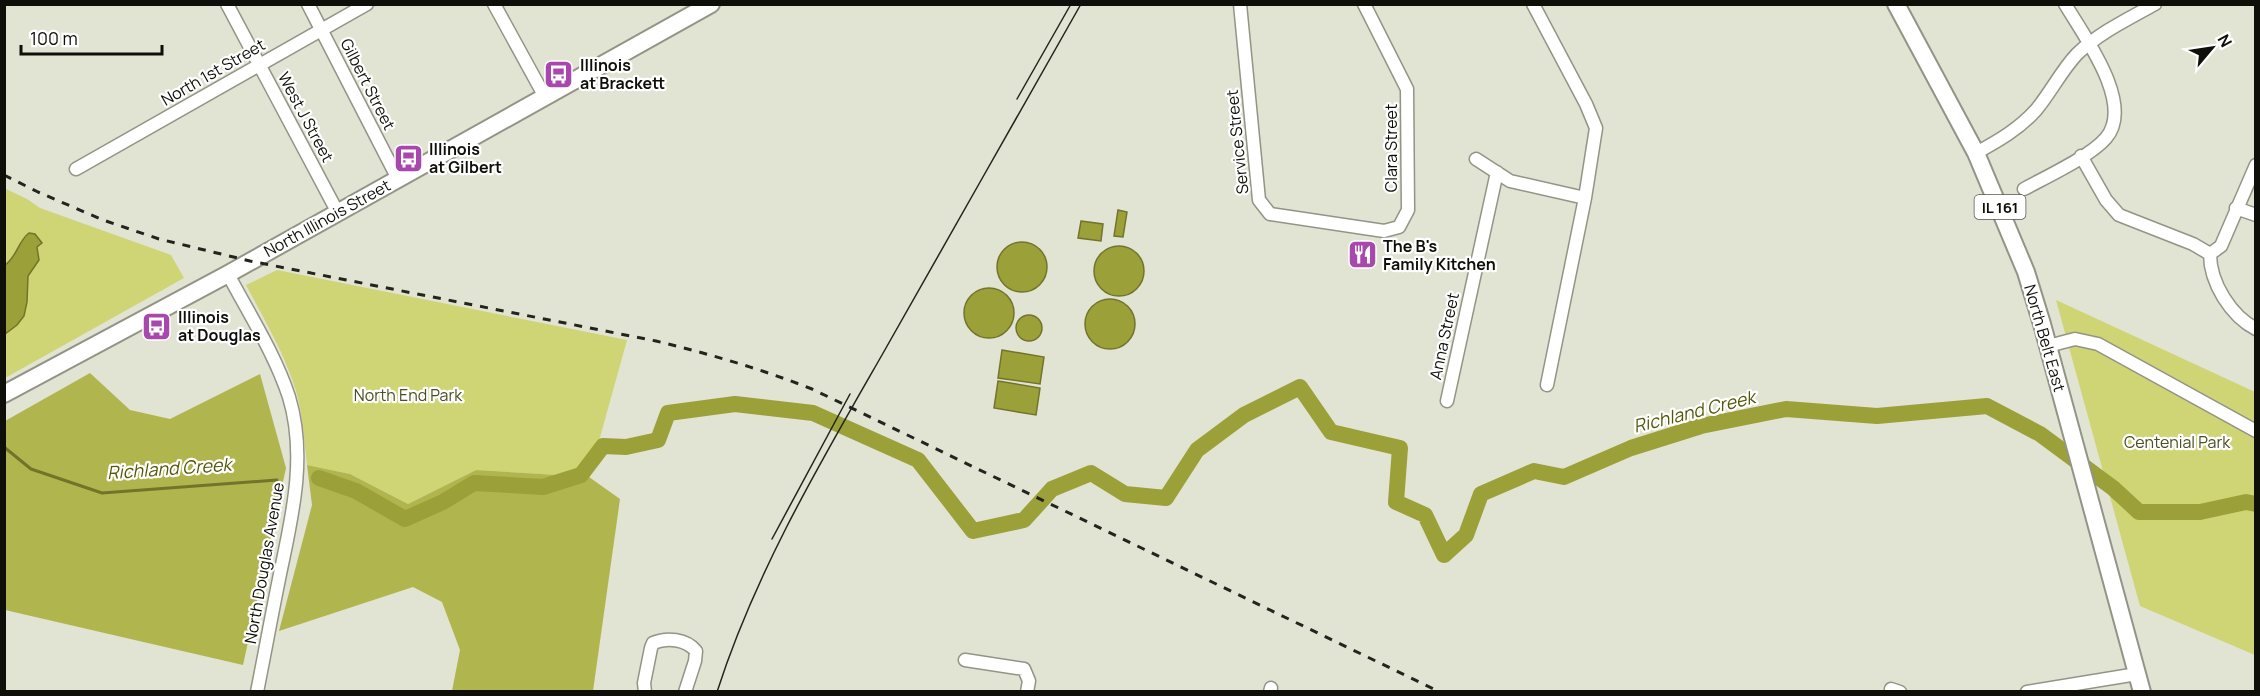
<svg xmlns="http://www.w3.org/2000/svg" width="2260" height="696" viewBox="0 0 2260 696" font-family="Manrope,sans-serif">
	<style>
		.green { fill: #cfd474 }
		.forest { fill: #b0b54e }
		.water { fill: #9ca038; stroke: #71742a; stroke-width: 1.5 }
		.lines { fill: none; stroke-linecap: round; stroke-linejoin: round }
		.stream { stroke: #71742a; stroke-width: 3 }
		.river { stroke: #9ca038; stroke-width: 16 }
		.minor-casing { stroke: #939485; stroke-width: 15 }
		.major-casing { stroke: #939485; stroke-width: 20 }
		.minor { stroke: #fff; stroke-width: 12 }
		.major { stroke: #fff; stroke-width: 16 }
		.tram { stroke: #23241d; stroke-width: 1.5 }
		.rail { stroke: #23241d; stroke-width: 3; stroke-dasharray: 8 8; stroke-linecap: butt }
		.labels { text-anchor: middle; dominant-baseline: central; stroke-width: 4.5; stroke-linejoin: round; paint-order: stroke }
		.shield { fill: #fff; stroke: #565753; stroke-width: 1.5 }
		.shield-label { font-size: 15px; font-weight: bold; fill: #0e0f09 }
		.poi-label { font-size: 16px; font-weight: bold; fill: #0e0f09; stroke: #fff; text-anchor: start }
		.street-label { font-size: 16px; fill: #0e0f09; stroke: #fff }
		.park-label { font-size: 16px; fill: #4c4e24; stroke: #fff }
		.water-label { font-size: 18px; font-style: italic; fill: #555707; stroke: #fff }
	</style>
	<rect width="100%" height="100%" fill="#e1e3d3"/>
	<path class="green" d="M4,188L27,199L40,208L171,255L184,278L5,378Z
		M277,270L627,340L589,477L476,470L408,504L350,474L307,465C304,441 303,415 296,391C285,354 264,319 246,285Z
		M2056,300L2255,392V655L2140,606Z"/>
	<path class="forest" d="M90,373L130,410L170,419L260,374L286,468L243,665L5,610V421Z
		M307,465L350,474L408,504L476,470L589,477L620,499L593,691H452L460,650L442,602L413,587L279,631L312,505Z"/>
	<path class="water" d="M1118,210L1127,212L1123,237L1114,236Z
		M1081,221L1103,224L1101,241L1078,238Z
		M29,233L35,234L42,243L37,247L39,260L28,276L27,302L24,316L17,325L5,334V265C17,257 18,241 29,233Z
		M997 267a25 25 0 1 1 50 0a25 25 0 1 1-50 0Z
		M1094 271a25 25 0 1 1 50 0a25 25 0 1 1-50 0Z
		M964 313a25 25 0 1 1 50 0a25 25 0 1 1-50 0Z
		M1085 324a25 25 0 1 1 50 0a25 25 0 1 1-50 0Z
		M1016 328a13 13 0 1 1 26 0a13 13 0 1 1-26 0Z
		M1002,350L1044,357L1040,384L998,378Z
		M998,381L1040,388L1036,415L994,408Z"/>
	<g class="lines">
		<path class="stream" d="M4,447L31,469L102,493L277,480"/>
		<path class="river" d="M319,478L356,491L405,519L443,502L474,483L543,487L581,475L603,446L626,447L658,440L668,413L735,404L813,413L918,460L973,531L1024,520L1052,489L1091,473L1125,494L1166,498L1197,450L1244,415L1300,387L1331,432L1400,448L1396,502L1425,515L1444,555L1466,535L1481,494L1534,471L1564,477L1631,448L1701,426L1786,409L1877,416L1987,406L2040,434L2113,488L2139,512H2200L2246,502L2256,504"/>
		<defs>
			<path id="minor" d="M227,4L338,213
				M308,4L398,179
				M494,4L545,97
				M1240,4L1259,200L1270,214L1384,231L1399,227L1408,210L1407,89L1364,4
				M1533,4L1586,104L1596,128L1585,198L1547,385
				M1976,153C1998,141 2019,129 2036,110C2051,92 2061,71 2077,54C2099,33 2128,19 2155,4
				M2081,156L2106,200L2119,215L2193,244L2210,254
				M1476,159L1510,181L1585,198
				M76,169L367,4
				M2024,189C2046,177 2091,156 2106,138C2135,104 2084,36 2065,4
				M2236,208L2256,215
				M2210,254L2221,246L2256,165
				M2210,254C2210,283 2231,316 2256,329
				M228,274C249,314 275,354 289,397C307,456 292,517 280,574C272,613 265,652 257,692
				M2048,346L2075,339L2098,344L2256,431
				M1447,401L1497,172
				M965,660L1024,669L1029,681L1027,692
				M1891,689L1900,692
				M645,692L644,683L651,648L653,643C667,637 686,639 696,651L695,661L685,692
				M1270,692L1271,688
				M2027,692L2137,674"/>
			<path id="major" d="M1896,4L1976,153L2026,272L2042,324L2142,692
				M4,394L228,274L711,4"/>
		</defs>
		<use href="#minor" class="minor-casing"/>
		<use href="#major" class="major-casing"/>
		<use href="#minor" class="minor"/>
		<use href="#major" class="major"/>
		<path class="tram" d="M1017,99L1071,4
			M772,539L850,394
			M717,692C755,573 820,463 882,355C948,238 1015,121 1081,4"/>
		<path class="rail" d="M4,175L38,192L103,220L159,239L250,261L656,341C710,354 761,369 812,389L1440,692"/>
	</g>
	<defs>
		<symbol id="bus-square" viewBox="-11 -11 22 22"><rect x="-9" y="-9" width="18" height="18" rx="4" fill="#a848af" stroke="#fff"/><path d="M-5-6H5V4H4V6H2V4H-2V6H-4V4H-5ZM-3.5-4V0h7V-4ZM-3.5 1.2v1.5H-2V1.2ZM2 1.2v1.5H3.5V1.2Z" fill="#fff"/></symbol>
		<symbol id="restaurant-square" viewBox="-11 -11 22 22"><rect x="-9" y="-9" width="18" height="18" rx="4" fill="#a848af" stroke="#fff"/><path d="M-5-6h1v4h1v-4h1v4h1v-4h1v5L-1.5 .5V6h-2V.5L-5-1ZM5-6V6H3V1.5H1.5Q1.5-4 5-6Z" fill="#fff"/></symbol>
	</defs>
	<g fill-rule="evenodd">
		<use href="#bus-square" x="542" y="58" width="33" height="33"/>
		<use href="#bus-square" x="392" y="142" width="33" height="33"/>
		<use href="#restaurant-square" x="1346" y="238" width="33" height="33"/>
		<use href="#bus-square" x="140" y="310" width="33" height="33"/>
	</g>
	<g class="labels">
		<rect class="shield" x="1974.5" y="195" width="51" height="24" rx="4.5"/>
		<g class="shield-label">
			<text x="2000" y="207">IL 161</text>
		</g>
		<g class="poi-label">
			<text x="580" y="65">Illinois<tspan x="580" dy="18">at Brackett</tspan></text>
			<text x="429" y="149">Illinois<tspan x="429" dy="18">at Gilbert</tspan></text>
			<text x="1383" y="246">The B's<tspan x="1383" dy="18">Family Kitchen</tspan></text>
			<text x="178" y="317">Illinois<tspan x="178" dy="18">at Douglas</tspan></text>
		</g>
		<g class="street-label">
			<text transform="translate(213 72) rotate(-30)">North 1st Street</text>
			<text transform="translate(368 84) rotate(63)">Gilbert Street</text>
			<text transform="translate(306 117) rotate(62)">West J Street</text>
			<text transform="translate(1237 142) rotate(-96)">Service Street</text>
			<text transform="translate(1391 148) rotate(-90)">Clara Street</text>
			<text transform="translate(327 218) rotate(-29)">North Illinois Street</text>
			<text transform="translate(1444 336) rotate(-78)">Anna Street</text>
			<text transform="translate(2045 338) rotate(74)">North Belt East</text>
			<text transform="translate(264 563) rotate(-80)">North Douglas Avenue</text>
		</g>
		<g class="park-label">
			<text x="408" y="395">North End Park</text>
			<text x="2177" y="442">Centenial Park</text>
		</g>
		<g class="water-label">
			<text transform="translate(1694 411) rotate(-14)">Richland Creek</text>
			<text transform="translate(169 468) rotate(-4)">Richland Creek</text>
		</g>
	</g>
	<rect width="2260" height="696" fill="none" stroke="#0e0f09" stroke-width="12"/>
	<g transform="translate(2212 48) rotate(61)" stroke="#ffffff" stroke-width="4.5" paint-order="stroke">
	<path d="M0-4.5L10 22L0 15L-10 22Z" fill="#0e0f09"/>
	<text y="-9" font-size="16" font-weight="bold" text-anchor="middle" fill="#0e0f09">N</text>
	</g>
	<path d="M21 45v9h141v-9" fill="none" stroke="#0e0f09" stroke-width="3"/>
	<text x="30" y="45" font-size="18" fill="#0e0f09" stroke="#ffffff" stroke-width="4.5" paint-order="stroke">100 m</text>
</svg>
